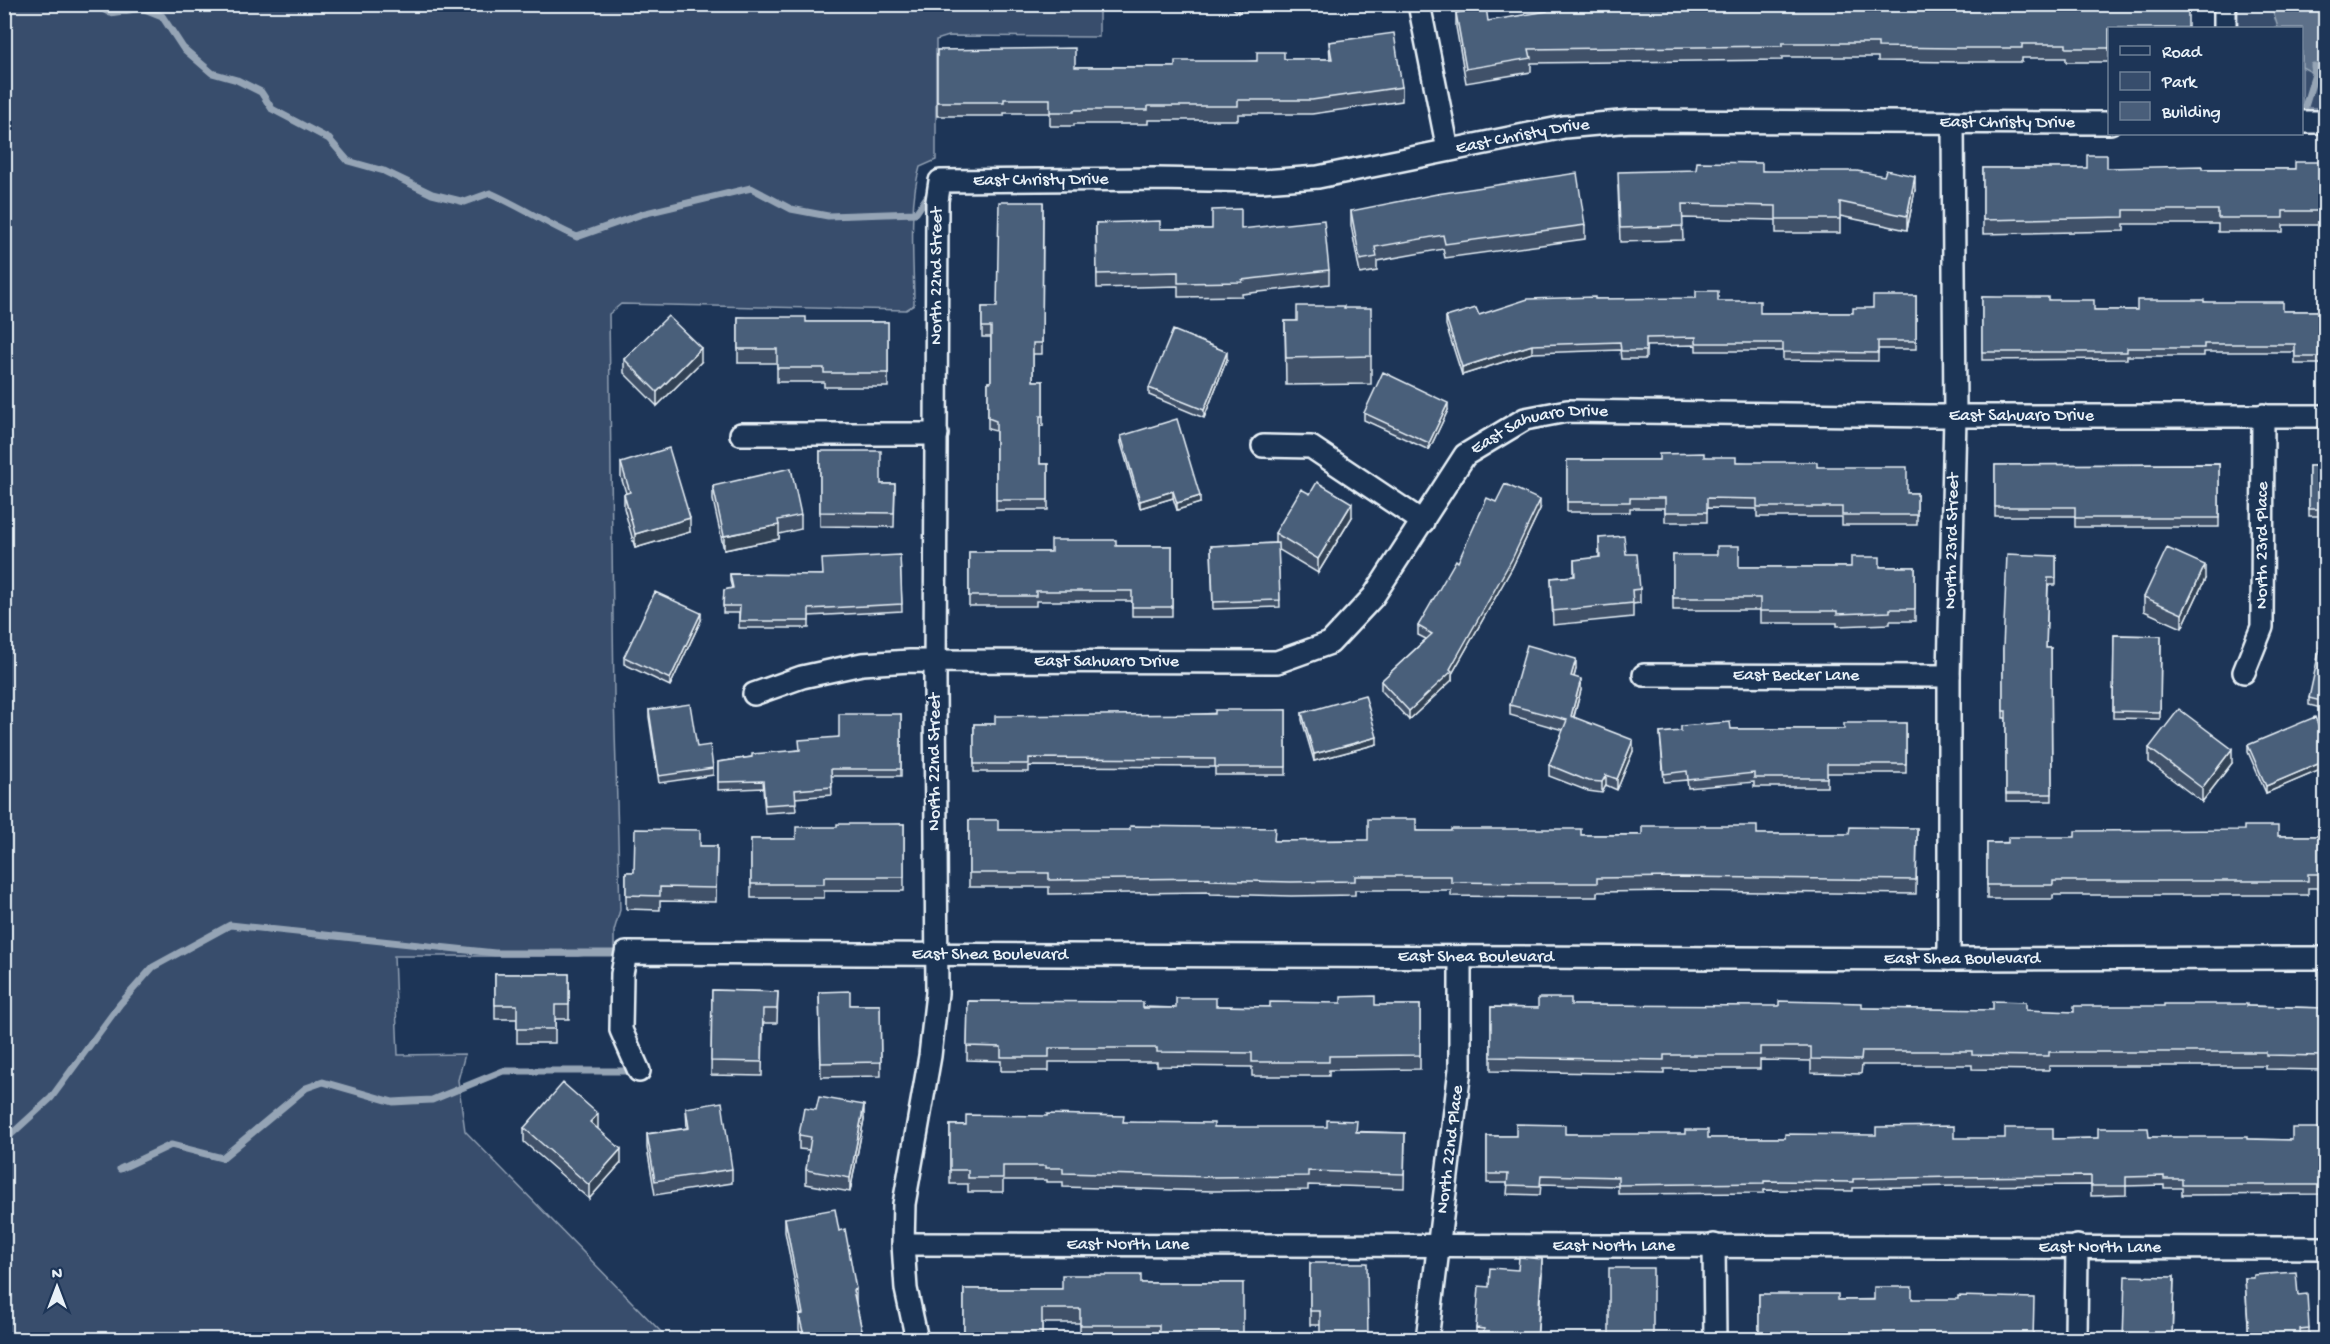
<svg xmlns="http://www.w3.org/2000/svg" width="2330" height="1344" viewBox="0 0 2330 1344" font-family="'Gochi Hand',sans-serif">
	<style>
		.green { fill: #374d6c; stroke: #909fb2; stroke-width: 1.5 }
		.water { fill: #5d7089; stroke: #95a4b5; stroke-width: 1.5 }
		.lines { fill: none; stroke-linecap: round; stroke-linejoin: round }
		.stream { stroke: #95a4b5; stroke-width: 7 }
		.street-casing { stroke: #e8f1f8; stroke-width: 26 }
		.street { stroke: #1d3557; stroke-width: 21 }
		.wall { fill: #3f5169; stroke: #e8f1f8; stroke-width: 1.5 }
		.shaded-wall { fill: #334255; stroke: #e8f1f8; stroke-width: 1.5 }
		.building { fill: #495e7a; stroke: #e8f1f8; stroke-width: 1.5 }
		.labels { text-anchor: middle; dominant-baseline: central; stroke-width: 5; stroke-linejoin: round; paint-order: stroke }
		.street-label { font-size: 18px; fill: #e8f1f8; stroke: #1d3557 }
	</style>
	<rect width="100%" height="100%" fill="#1d3557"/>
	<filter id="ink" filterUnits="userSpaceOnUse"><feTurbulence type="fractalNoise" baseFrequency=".0167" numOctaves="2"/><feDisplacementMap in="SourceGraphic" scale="12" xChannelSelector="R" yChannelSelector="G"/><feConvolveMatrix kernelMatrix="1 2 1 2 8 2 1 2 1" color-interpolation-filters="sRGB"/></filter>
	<g filter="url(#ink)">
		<path class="green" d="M5,4L1099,5V37L949,36L936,40V160L920,167C908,206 914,264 914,305L906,310L621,304L609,314L614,696L620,910L614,931V951L578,956H394L398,1055L465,1054L458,1080L465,1131L668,1339H5Z
			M2238,5H2325V108H2302V28H2238Z"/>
		<path class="water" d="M2271,5H2325V76L2315,74L2302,67V28H2278Z"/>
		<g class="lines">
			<path class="stream" d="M94,4L110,13L142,8L162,16L183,48L212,73L237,80L261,92L272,109L329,139L348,161L384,171L432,194L465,202L490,193C520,206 547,224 577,237L642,214L751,188L791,209L828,216L916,213L931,191
				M2302,111L2304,110L2315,74L2314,66
				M4,1141L51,1098L120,1004L153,967L230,925L495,953H623
				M120,1169L171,1145L222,1158L306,1088L323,1082L393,1102L411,1101L432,1100L503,1071H637"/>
			<defs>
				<g id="street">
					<path d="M1419,4L1448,150"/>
					<path d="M2225,4V28"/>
					<path d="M2302,122H2326"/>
					<path d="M741,434H937"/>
					<path d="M1263,446L1311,447L1423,522"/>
					<path id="s1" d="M2244,672L2262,627L2263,415"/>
					<path id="s2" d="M1644,675L1949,676"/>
					<path id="s3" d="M754,694L802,677L862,664L910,661L1277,662L1330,643L1373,597L1465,455L1525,419L1567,411L1928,416H2326"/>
					<path id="s4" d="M1949,959V676L1955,416L1953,122"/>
					<path id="s5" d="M639,1071L621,1030L622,974L626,953L1949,959L2326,958"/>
					<path id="s6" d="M903,1244L2326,1248"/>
					<path d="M1714,1245L1715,1340"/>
					<path id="s7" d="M917,1340L906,1289L903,1244L904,1204L930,1056L937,993L935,682L937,201L940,181L1156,179L1262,181L1318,177L1564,127L1631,121L2110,123"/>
					<path id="s8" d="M1427,1340L1460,1069V957"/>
					<path d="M2076,1340L2077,1246"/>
				</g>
			</defs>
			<use href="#street" class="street-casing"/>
			<use href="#street" class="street"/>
		</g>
		<path class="wall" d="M1229,4H1247L1238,13Z
			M2188,4L2109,28V62H2066V58H2022V62H1956L1878,61V57H1782V60L1531,63V72L1466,83L1456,27V13L1488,21L1672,6L1829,5L1842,6H1973L2109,9H2152Z
			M1329,42L1402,87V101L1312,114H1238V120H1148V124H1074V126H1050V113H1004V116H937V50L1075,67H1175L1284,59H1330Z
			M2325,162V225H2283V232H2218V224H2124V231L1983,234V168L2295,169Z
			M1762,171L1915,190L1907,230L1840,216V233H1776V220L1682,218L1683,240L1620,242L1618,186Z
			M1043,202L1042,354H1033V381H1043V426H1040V464H1048V510H996V431L988,429V382H991V337H982V307H997Z
			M1351,211L1585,225V239L1445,258L1443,249L1377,261V271L1360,274L1351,225Z
			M1096,223L1160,229H1241L1329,270V284L1242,294V296L1178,297V286L1097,288Z
			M1916,296V349H1878V361L1783,360V351H1696V345L1646,346V359H1621L1620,350L1532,353L1462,375L1446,325V317L1479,315L1595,299L1718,301L1760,313H1853Z
			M1982,297L2048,300L2094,310H2137L2204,302L2283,311H2325V354H2322V364H2295V352H2204V356H2127V359L1982,360Z
			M1344,308L1371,356V384L1286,385L1285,321H1297Z
			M738,317L806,322H888V387H824V382H777V363H738Z
			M624,359L701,362L657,406L624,373Z
			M1227,359L1204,418L1149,395V388Z
			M1448,410L1429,450L1364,420V413Z
			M1121,436L1200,503L1177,510L1173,498L1140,508L1121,443Z
			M820,451L881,484H895L894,527L820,526Z
			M1704,457L1736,462L1817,467L1907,493H1917V525H1842V517H1757V509L1707,508V522H1665V508H1630V512H1567V460H1659Z
			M621,463L690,532L635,548L624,508V494L626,493L621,477Z
			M2219,464V527H2075V516H1995V465Z
			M2309,466H2325V516H2309Z
			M713,486L801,515V529L779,534V539L724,550L713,500Z
			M1540,509L1512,568L1452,674V680L1409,720L1381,690V681L1426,639L1418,635V626L1458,562Z
			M1352,517L1318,573L1278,549L1280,607L1213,609L1211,546L1275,543V533Z
			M1599,538L1626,554L1640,589V603L1633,604V617L1553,625L1551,578L1574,576V560L1599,558Z
			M1116,546H1172V616H1132V601H1036V606H969V552H1051Z
			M2318,552H2325V618H2318Z
			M900,555L902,611L809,616V628H739V613H723L724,590L732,588L730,581V574L822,575Z
			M1673,555L1739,567H1915V621H1890V624L1837,626V623H1760V610H1673Z
			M2056,556V585H2048L2046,648H2051L2052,801H2006V718H2003V648Z
			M2205,579L2182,628L2144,611V597Z
			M701,620L670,686L624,664V657Z
			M2114,635L2161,636L2160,719L2113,718Z
			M2325,649V709L2309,705V698Z
			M1576,669L1574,677L1581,690L1574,717L1633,751L1617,790L1606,785L1602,793L1588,791L1549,776V765L1563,730L1510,715V705Z
			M649,710L697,747L713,768V775L659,783L649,717Z
			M1286,710V775H1215V767L1029,766V772H974V724H995Z
			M1302,713L1377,744L1314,761L1302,720Z
			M901,714V776H831L832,795L795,798L796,811L765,813L763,788L718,790V762L799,750L839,737Z
			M1906,723V773H1827V787H1754V782L1688,788L1687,780L1664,782L1660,733L1731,729H1844Z
			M2325,741V768L2266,793L2248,752V745Z
			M2149,748L2232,763L2202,802L2149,762Z
			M969,820L998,830L1274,841L1368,840L1416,831L1581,835L1849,834L1917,828L1916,894L1679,891L1597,892V897H1532L1451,896V890H1355V895L1291,896L1210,894V892L1049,894V887H969Z
			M904,824V891H824V898H751V839H796L837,827Z
			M2278,836H2325V888H2308V895H2053V899H1987V843Z
			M700,846H717L716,902L660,901V910L626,909V872H634Z
			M495,974H569V1019H555V1043H517V1019H495Z
			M712,990L778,992L777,1023H763L762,1076L711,1075Z
			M819,992L850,1005H880L881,1076L821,1077Z
			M968,1001L1176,1008L1216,1006L1270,1007L1420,1005V1069L1329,1070V1076H1252V1067L1157,1066V1062H1049V1071H1001V1061L967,1060Z
			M1571,1005L1862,1008L2074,1012L2247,1006L2325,1008V1070L2266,1069V1066H2049V1070L1972,1069V1065H1862L1861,1074L1811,1073V1061L1760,1060V1069H1664V1074L1491,1071V1007L1538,1008Z
			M686,1108L732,1169V1183L655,1195L647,1148V1134L687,1128Z
			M864,1119L850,1192L806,1184V1170L809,1150L799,1149V1135Z
			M1124,1122L1214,1127L1405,1133L1404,1188L1308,1185V1190L1214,1191L1063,1187V1182H1046V1180H1003V1192H968V1184H950V1125Z
			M524,1128H598H597L621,1163L589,1199L524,1142Z
			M2325,1128V1194L2182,1195V1188H2164V1185L2126,1186V1195L2091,1196V1185L1955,1186L1853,1188V1191L1764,1190V1193L1618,1194V1186L1541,1184L1540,1195L1507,1194L1508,1183H1487V1136H1516L1565,1134L1708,1138L2053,1139L2149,1137L2292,1140Z
			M785,1218L839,1231L856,1289V1303L864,1340H801L799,1329V1315H801L785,1232Z
			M1310,1263L1368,1340L1320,1325H1310Z
			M1542,1273L1537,1340H1476V1328L1489,1287Z
			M2174,1277L2172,1340H2123Z
			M2245,1278L2298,1295L2309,1328V1339L2249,1340Z
			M1141,1283H1243L1159,1339H1080V1323H1042V1340H964V1289H1062Z
			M1759,1294L1838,1300L1912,1299L2034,1340H1759Z"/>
		<path class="shaded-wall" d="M1240,4H1247L1238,13V6Z
			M1915,176V190L1907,230V216Z
			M1532,345V353L1462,375V367Z
			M701,348V362L657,406V392Z
			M1227,352V359L1204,418V410Z
			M1448,403V410L1429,450V443Z
			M1173,491V498L1140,508V501Z
			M1200,496V503L1177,510V503Z
			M1540,500V509L1512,568L1452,674V680L1409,720V711L1450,669Z
			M1352,503V517L1318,573V559Z
			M690,518V532L635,548V534Z
			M779,525V539L724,550V536Z
			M2205,565V579L2182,628V614Z
			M701,613V620L670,686V679Z
			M1576,659V669L1571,687V676Z
			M1581,679V690L1571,726V716Z
			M1377,737V744L1314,761V754Z
			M1633,740V751L1617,790V779Z
			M2232,749V763L2202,802V788Z
			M2325,761V768L2266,793V786Z
			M1606,775V785L1602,793V782Z
			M864,1105V1119L850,1192V1178Z
			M598,1114V1128L590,1136V1122Z
			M621,1149V1163L589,1199V1185Z
			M1542,1259V1273L1537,1340Z"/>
		<path class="building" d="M1547,4H1672V6L1829,4V5L1842,6V4H1973V6L2109,4V9H2152V4H2188V28H2109V48H2066V44H2022V48H1956L1878,47V43H1782V46L1529,49L1531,58L1466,69L1456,13L1486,7L1488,21L1547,11Z
			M1394,33L1402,87L1312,100H1238V106H1148V110H1074V112H1050V99H1004V102H937V50L1075,48V67H1175V61H1257V52H1284V59H1332L1329,42Z
			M2087,155H2107V168L2202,166V169H2295V162H2325V211H2283V218H2218V210H2124V217L1983,220V168H2087Z
			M1697,162L1762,163V171H1857L1884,176L1886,170L1915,176L1907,216L1840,202V219H1776V206L1682,204L1683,226L1620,228L1618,172L1696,170Z
			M1577,173L1585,225L1445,244L1443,235L1375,247L1377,257L1360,260L1351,211L1437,194Z
			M999,202H1043L1042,343H1033V381H1043V416H1040V464H1048V500H996V421L988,418V382H991V327H982V307H997Z
			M1241,209V229L1324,220L1329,270L1242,280V282L1178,283V272L1097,274L1096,223L1160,221V229H1212V210Z
			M1696,291H1718V301H1760V313H1853V308H1873V296H1916V341H1878V353L1783,352V343H1696V337L1646,338V351H1621L1620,342L1532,345L1462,367L1446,317L1476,308L1479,315L1528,299L1595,297V299L1696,298Z
			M1982,297H2048V300H2094V310H2137V300H2204V302H2283V311H2325V346H2322V357H2295V344H2204V348H2127V352H1982Z
			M1297,306H1344V308H1371V356L1286,358L1285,321H1297Z
			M668,316L701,348L657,392L624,359Z
			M738,317H806V322H888V373H824V368H777V349H738Z
			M1173,330L1227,352L1204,410L1149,388Z
			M1383,372L1448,403L1429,443L1364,413Z
			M1177,419L1200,496L1177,503L1173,491L1140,501L1121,436Z
			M669,448L690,518L635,534L624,494L630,492L621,463Z
			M820,451H881V484H895L894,513L820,512Z
			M1704,453V457H1736V462H1817V467H1907V493H1917V515H1842V507H1757V499L1707,498V512H1665V498H1630V502H1567V460H1659V454Z
			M2219,464V518H2075V507H1995V465Z
			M2309,466H2325V509H2309Z
			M791,468L801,515L778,520L779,525L724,536L713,486Z
			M1317,482L1352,503L1318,559L1275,533L1301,489L1310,494Z
			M1505,484L1540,500L1512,559L1450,669L1452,671L1409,711L1381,681L1432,634L1418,626L1456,560L1458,562L1487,498L1496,502Z
			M1624,536L1626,554H1637L1640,589L1632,590L1633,603L1553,611L1551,578L1575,576L1574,560L1600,557L1599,538Z
			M1051,540H1116V546H1172V607H1132V591H1036V596H969V552H1051Z
			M1278,543L1280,600L1213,602L1211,546Z
			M1717,546H1739V567H1851V557H1880V567H1915V609H1890V612L1837,614V611H1760V598H1673V555H1717Z
			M2167,548L2205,565L2182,614L2144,597Z
			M2318,552H2325V611H2318Z
			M2007,554L2056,556V578H2048L2046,648H2051L2052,794H2006V711H2003V648Z
			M900,555L902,604L809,609V621H739L740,606H723L724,590L733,588L730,574L823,575L822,559Z
			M655,592L701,613L670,679L624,657Z
			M2114,635L2161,636L2160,712L2113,711Z
			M1527,645L1576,659L1571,676L1581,679L1571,716L1633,740L1617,779L1606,775L1602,782L1588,781L1549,765L1567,720L1510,705Z
			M2320,647L2325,649V702L2309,698Z
			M1365,695L1377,737L1314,754L1302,713Z
			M690,704L697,747L710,745L713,768L659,776L649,710Z
			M2179,709L2232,749L2202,788L2149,748Z
			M1215,710H1286V767H1215V759L1029,758V764H974V724H995V716L1215,714Z
			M839,714H901V769H831L832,787L795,790L796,803L765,805L763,781L718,782V762L752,757V754L800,750L799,740L839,737Z
			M2315,717L2325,741V761L2266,786L2248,745Z
			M1730,722L1731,729H1844V723H1906V764H1827V778H1754V773L1688,780L1687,771L1664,774L1660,733L1681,731V726Z
			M1368,819H1416V831H1451V829H1581V835H1642V826H1757V834H1849L1850,827L1917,828L1916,880L1679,877L1597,878V883H1532L1451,882V876H1355V881L1291,882L1210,880V878L1049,880V873H969V820H998V830H1130V826L1275,828L1274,841L1368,840Z
			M837,824H904V877H824V884H751V839H796V827H837Z
			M2244,826H2278V836H2325V874H2308V881H2053V885H1987V843H2008V837H2075V831L2244,830Z
			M635,829L700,830V846H717L716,888L660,887V896L626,895V872H634Z
			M495,974H569V1005H555V1029H517V1005H495Z
			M712,990L778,992L777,1009H763L762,1062L711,1061Z
			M850,991V1005H880L881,1062L821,1063L819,992Z
			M1375,996V1005H1420V1055L1329,1056V1062H1252V1053L1157,1052V1048H1049V1057H1001V1047L967,1046L968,1001L1143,1002V1008H1176V998H1216V1006L1270,1007V1002L1341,1003V997Z
			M1538,998H1571V1005L1779,1006V1001L1862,1003V1008L1993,1010V1001L2026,1002V1010L2074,1012V1006H2164V1004H2247V1006L2325,1008V1056L2266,1055V1052H2049V1056L1972,1055V1051H1862L1861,1060L1811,1059V1047H1760V1055H1664V1060L1491,1057V1007L1538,1008Z
			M563,1083L598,1114L590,1122L621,1149L589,1185L524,1128Z
			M819,1097L864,1105L850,1178L806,1170L811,1137L799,1135L804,1108L816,1110Z
			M722,1102L732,1169L655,1181L647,1134L689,1128L686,1108Z
			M1047,1114L1124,1116L1123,1122L1214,1123V1127H1327V1120L1357,1121L1356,1132L1405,1133L1404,1174L1308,1171V1176L1214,1177L1063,1173V1168H1046V1166H1003V1178H968V1170H950V1125H966V1115L1047,1116Z
			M1516,1124L1565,1125V1134H1685V1130H1708V1138H1785V1134L1876,1135V1127L1954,1126V1138H2005V1128H2053V1139L2098,1138V1128H2148L2149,1137H2247V1139L2292,1140V1128H2325V1185H2182V1179H2164V1176L2126,1177V1186H2091V1176L1955,1177L1853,1179V1182L1764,1181V1183L1618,1185V1177L1541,1175L1540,1186L1507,1185L1508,1174H1487V1136H1516Z
			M835,1209L839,1231L845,1229L856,1289L853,1290L864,1340H805L799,1315L803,1314L785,1218Z
			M1519,1257L1542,1259L1537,1340H1483L1484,1329L1476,1328L1479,1286L1489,1287L1490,1268L1518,1270Z
			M1310,1263H1367L1368,1340H1320V1311H1310Z
			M1609,1268H1653V1340H1609Z
			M2296,1272L2298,1295L2307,1294L2309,1328L2300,1329L2301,1340H2249L2245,1278H2254V1275Z
			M1062,1275H1141V1283H1243V1340H1159V1325H1080V1309H1042V1340H980V1336H964V1289H1062Z
			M2125,1276L2174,1277L2172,1335H2155V1340H2123Z
			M1874,1287H1912V1299H1958V1296L2034,1298L2033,1340H1789V1334H1759V1294H1838V1300H1874Z"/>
	</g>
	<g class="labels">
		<g class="street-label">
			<text stroke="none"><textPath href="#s7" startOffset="2236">East Christy Drive</textPath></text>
			<text stroke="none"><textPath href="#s7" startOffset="1750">East Christy Drive</textPath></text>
			<text stroke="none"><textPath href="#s7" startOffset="1264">East Christy Drive</textPath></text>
			<text stroke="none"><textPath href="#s7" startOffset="1068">North 22nd Street</textPath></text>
			<text stroke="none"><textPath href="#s3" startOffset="1383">East Sahuaro Drive</textPath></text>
			<text stroke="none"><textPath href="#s3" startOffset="897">East Sahuaro Drive</textPath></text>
			<text stroke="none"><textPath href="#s4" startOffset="418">North 23rd Street</textPath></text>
			<text stroke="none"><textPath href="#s1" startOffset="130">North 23rd Place</textPath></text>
			<text stroke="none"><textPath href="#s3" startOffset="357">East Sahuaro Drive</textPath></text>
			<text stroke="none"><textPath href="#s2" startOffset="152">East Becker Lane</textPath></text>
			<text transform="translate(935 762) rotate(-90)">North 22nd Street</text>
			<text stroke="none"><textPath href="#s5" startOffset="486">East Shea Boulevard</textPath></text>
			<text stroke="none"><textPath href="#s5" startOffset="972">East Shea Boulevard</textPath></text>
			<text stroke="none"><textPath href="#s5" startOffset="1458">East Shea Boulevard</textPath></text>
			<text stroke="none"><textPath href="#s8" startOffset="192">North 22nd Place</textPath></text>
			<text stroke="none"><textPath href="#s6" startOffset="225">East North Lane</textPath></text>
			<text stroke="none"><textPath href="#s6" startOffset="711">East North Lane</textPath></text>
			<text stroke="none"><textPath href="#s6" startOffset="1197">East North Lane</textPath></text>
		</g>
	</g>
	<rect width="2330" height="1344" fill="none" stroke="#1d3557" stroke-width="24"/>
	<rect x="12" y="12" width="2306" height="1320" fill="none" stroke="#e8f1f8" stroke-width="2" filter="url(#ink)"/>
	<rect x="2108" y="27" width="195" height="108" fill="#1d3557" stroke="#6e8097" stroke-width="1.5"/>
	<rect x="2120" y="46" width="30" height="9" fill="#1d3557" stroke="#6e8097" stroke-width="1.5"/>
	<text x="2162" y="57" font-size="18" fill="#e8f1f8">Road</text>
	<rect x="2120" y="72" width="30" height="18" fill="#374d6c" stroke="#6e8097" stroke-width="1.5"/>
	<text x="2162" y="87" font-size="18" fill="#e8f1f8">Park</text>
	<rect x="2120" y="102" width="30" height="18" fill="#495e7a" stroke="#6e8097" stroke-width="1.5"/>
	<text x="2162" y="117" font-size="18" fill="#e8f1f8">Building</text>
	<g transform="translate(57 1287)" stroke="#1d3557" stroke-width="4.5" paint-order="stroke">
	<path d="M0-4.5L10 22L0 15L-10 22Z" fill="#e8f1f8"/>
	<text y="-9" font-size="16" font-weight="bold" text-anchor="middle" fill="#e8f1f8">N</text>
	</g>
</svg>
